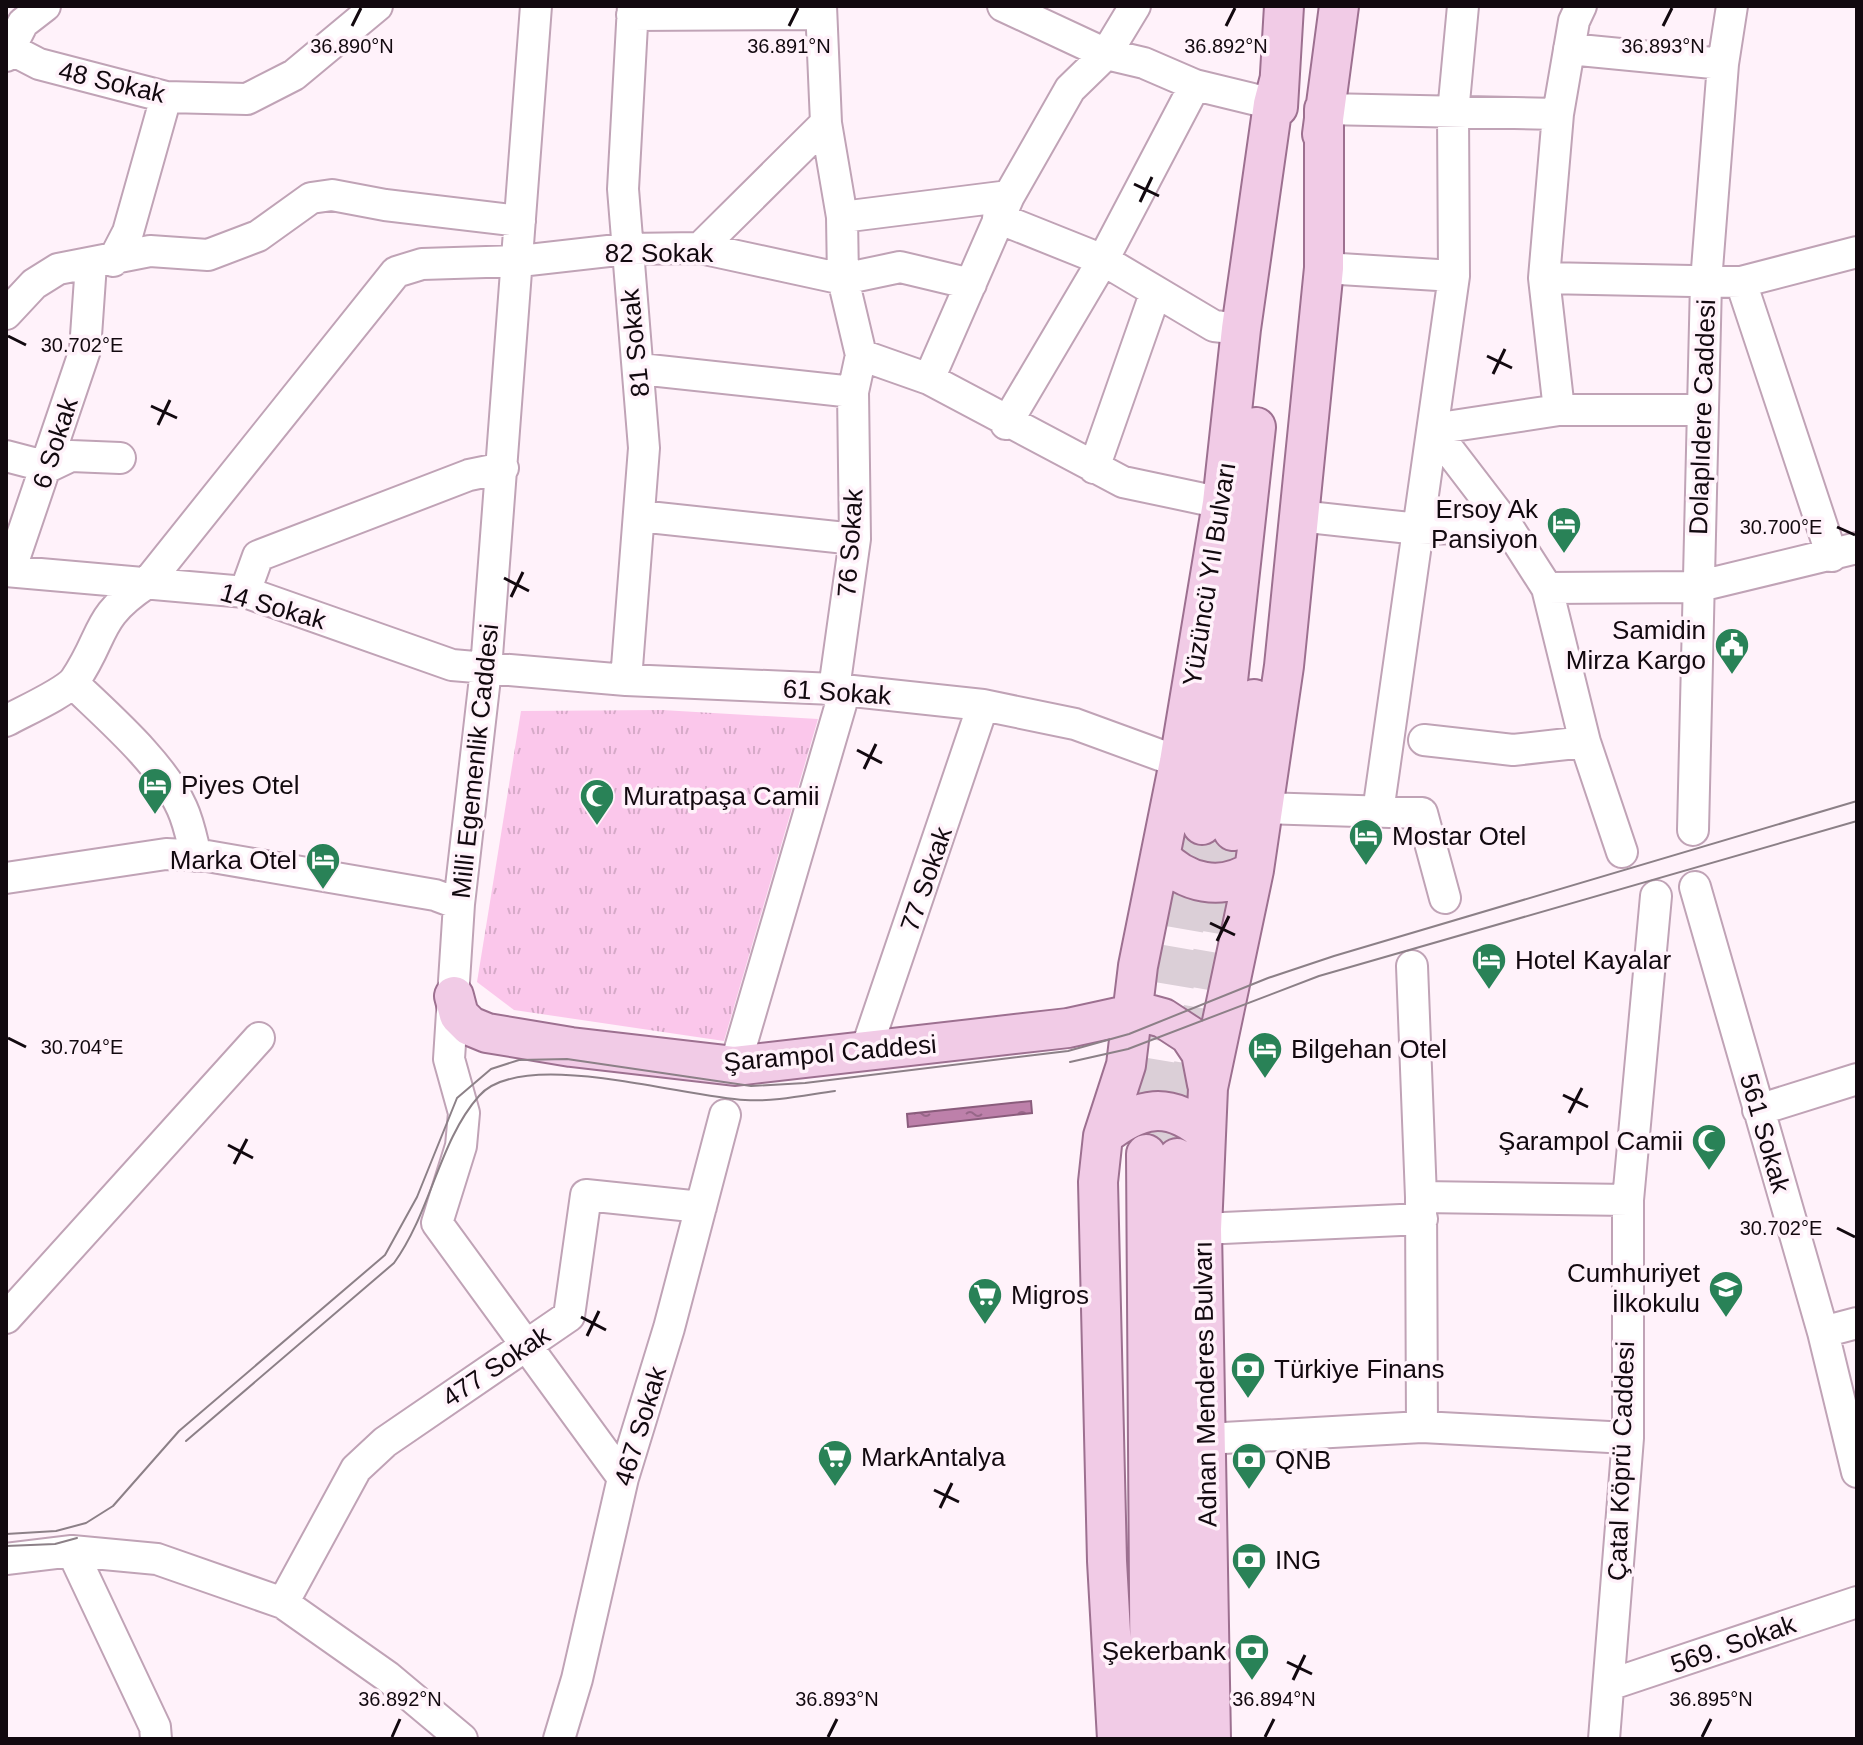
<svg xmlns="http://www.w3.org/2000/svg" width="1863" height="1745" viewBox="0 0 1863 1745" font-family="Helvetica,sans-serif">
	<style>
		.park { fill: url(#park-tufts) }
		.water { fill: url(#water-ripples); stroke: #8a5c7c; stroke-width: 2 }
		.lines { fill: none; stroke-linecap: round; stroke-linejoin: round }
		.major-tunnel { stroke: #dbcfd7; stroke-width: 38; stroke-dasharray: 38 19; stroke-linecap: butt }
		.minor-casing { stroke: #c0a3b6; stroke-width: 34 }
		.major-casing { stroke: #9d7090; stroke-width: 42 }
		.minor { stroke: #fff; stroke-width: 30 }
		.major { stroke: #f1cbe6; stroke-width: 38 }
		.tram { stroke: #8c8087; stroke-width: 2 }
		.ticks { fill: none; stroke: #12090f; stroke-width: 3 }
		.labels { text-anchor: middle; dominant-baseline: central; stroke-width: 7; stroke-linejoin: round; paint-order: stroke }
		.street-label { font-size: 26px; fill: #12090f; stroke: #fff2fa }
		.poi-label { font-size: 26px; fill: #12090f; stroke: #fff2fa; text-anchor: start }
		.ticks-label { font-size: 20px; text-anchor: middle; fill: #12090f; stroke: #fff2fa; stroke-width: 7; stroke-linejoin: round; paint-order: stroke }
	</style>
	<defs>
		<pattern id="park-tufts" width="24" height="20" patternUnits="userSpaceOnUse" patternTransform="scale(2)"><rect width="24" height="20" fill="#fbc7eb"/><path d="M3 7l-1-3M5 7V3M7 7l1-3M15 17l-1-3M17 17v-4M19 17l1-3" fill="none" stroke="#d6aac8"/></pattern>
		<pattern id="water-ripples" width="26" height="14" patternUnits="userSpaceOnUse" patternTransform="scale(2)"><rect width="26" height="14" fill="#bd80aa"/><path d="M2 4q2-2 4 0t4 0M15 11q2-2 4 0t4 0" fill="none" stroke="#986789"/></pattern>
	</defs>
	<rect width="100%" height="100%" fill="#fff2fa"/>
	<path class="park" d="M662,710L818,719L724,1041L514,1010L477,982L521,711Z"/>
	<path class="water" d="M1031,1101L1032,1113L908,1127L907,1114Z"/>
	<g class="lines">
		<path class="major-tunnel" d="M1146,1154L1202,825
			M1177,1158L1233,831"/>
		<defs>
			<path id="minor" d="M536,6L486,669L459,904L449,1059L464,1113L461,1146L437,1223L623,1478
				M1003,6L1106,54L1144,63L1195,85L1273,104
				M632,15L820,14
				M1569,49L1723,64
				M12,50L39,64L166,97L247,99L294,75L377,6
				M6,56L23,23L45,6
				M1324,109L1558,114
				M842,217L1009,196
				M998,218L1103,260L1214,326L1241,329
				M700,248L826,123
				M113,261L128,232L166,97
				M1324,268L1454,276
				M1544,278L1741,282L1857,252
				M1741,282L1832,556
				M6,314L34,284L58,269L150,251L208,255L258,236L311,198L332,195L385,205L520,221
				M861,355L929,379L1123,482L1222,503
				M640,369L853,392
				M929,379L1009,196L1070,89L1106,54L1135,6
				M1559,410L1544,278L1558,114L1574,21L1581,6
				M1006,424L1103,260L1195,85
				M6,456L48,467L71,456L120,458
				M1094,468L1155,294
				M639,516L855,539
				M1299,516L1419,529L1508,527
				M6,571L245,592L452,665L626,680L834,689L983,705L1075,724L1179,762
				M10,571L85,350L91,264
				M1547,588L1696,587L1857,548
				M245,592L258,556L469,475L503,468
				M626,680L644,448L623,189L633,6
				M73,683C108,717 162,763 182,808C189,823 192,840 196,856
				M6,721C22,712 65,693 75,680C106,634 94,618 147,583L396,272L422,264L520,261L626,249L700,248L843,279L900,267L971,284
				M1424,740L1513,750L1585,742
				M1264,808L1422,813L1445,898
				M1378,812L1454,276L1453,113L1463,6
				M1693,830L1706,282L1723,64L1732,6
				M1622,852L1585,742L1547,588L1508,527L1433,429L1559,410H1702
				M6,878L166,854L207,856L435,895L459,904
				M1695,887L1823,1332L1857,1472
				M1412,966L1421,1197
				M865,1053L983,705
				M735,1066L841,704L834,689L855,539L853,392L861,355L843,279L842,217L826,123L821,6
				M1758,1110L1857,1079
				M1202,1229L1422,1219
				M6,1318L259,1038
				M1823,1332L1857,1323
				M1422,1427L1421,1197L1628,1200
				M1206,1439L1422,1427L1628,1438
				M72,1551L155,1727L156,1739
				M6,1559L72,1551L157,1559L283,1603L388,1677L462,1739
				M283,1603L356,1469L385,1442L569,1316L586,1195L701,1207
				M1609,1685L1857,1602
				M559,1739L577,1679L623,1478L669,1328L725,1115
				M1604,1739L1628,1438V1200L1656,896"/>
			<path id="major" d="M1278,107L1284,6
				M1322,134L1339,6
				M1202,825L1225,708L1256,427
				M1233,831L1254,699
				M1160,856C1185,884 1222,892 1254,870
				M454,996L459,1015L470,1026L487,1033L571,1047L735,1066L1068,1028L1141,1012L1163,1018L1189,1035L1201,1053L1207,1084
				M1103,1136C1139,1107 1169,1100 1206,1133
				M1146,1154L1150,1739
				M1177,1158L1180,1739
				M1117,1739L1107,1561L1098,1182L1103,1136L1126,1065L1138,966L1179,762L1222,503L1241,329L1273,104L1279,81
				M1211,1739L1202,1229L1208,1088L1254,870L1284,666L1324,268V109"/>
		</defs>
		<use href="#minor" class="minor-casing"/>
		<use href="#major" class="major-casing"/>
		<use href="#minor" class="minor"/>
		<use href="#major" class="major"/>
		<path class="tram" d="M1070,1062L1128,1049L1319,976L1857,821
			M186,1441L394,1263C431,1212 439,1141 479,1096C521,1047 683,1097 745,1100C774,1102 806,1095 835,1091
			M6,1534L56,1531L86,1523L113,1506L179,1431L385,1255L417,1197L457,1098L491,1069L519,1060L567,1059L751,1086L805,1083L1068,1051L1129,1034L1268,978L1334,956L1857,801
			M6,1546L55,1544L77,1538"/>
	</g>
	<path class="ticks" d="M352,26L361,8M789,26L798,8M1226,26L1235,8M1663,26L1672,8M1134,184L1159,196M1140,202L1152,177M8,336L26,345M1487,356L1512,368M1493,374L1505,349M151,406L177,418M158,425L170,400M1837,527L1855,535M504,578L529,591M511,597L523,572M857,750L882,763M864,769L876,744M1210,923L1235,935M1217,941L1229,916M8,1038L26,1047M1563,1095L1588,1107M1569,1113L1582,1088M228,1145L253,1158M234,1164L247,1139M1837,1228L1855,1237M581,1317L606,1330M587,1336L599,1311M934,1490L959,1502M940,1508L952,1483M1287,1662L1312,1674M1293,1680L1305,1655M392,1737L400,1719M828,1737L837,1719M1265,1737L1274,1719M1702,1737L1711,1719"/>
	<defs>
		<symbol id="hotel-pin" viewBox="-11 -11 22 30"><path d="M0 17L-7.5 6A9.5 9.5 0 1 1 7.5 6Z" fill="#298257" stroke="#fff2fa"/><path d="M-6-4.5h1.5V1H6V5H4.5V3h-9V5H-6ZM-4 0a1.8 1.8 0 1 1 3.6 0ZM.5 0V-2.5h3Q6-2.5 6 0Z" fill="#fff"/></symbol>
		<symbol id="civic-pin" viewBox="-11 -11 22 30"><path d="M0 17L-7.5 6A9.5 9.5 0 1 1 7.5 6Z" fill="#298257" stroke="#fff2fa"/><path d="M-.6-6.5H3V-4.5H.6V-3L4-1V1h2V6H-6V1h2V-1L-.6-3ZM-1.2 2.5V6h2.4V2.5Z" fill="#fff"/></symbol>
		<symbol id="mosque-pin" viewBox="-11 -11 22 30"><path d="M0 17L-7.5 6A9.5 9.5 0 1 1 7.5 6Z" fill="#298257" stroke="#fff2fa"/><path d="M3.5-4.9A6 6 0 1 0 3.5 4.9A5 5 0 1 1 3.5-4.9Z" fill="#fff"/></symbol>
		<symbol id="school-pin" viewBox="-11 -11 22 30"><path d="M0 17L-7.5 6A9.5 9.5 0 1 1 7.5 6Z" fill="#298257" stroke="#fff2fa"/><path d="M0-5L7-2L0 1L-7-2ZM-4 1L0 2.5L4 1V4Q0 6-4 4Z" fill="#fff"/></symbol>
		<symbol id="supermarket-pin" viewBox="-11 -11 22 30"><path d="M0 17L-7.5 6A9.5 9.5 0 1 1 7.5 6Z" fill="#298257" stroke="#fff2fa"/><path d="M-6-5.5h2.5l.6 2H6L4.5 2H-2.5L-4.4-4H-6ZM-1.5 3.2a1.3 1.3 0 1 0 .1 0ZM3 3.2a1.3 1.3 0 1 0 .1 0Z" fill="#fff"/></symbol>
		<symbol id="bank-pin" viewBox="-11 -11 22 30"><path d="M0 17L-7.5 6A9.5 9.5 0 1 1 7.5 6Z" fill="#298257" stroke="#fff2fa"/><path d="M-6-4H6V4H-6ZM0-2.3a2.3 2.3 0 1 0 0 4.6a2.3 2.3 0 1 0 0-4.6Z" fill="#fff"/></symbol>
	</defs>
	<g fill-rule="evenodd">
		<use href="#hotel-pin" x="1544" y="504" width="40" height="54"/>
		<use href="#civic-pin" x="1712" y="625" width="40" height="54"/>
		<use href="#hotel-pin" x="135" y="765" width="40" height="54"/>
		<use href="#mosque-pin" x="577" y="776" width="40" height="54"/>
		<use href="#hotel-pin" x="1346" y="816" width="40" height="54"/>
		<use href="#hotel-pin" x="303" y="840" width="40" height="54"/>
		<use href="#hotel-pin" x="1469" y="940" width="40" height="54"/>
		<use href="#hotel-pin" x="1245" y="1029" width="40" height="54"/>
		<use href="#mosque-pin" x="1689" y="1121" width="40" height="54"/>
		<use href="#school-pin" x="1706" y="1268" width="40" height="54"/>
		<use href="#supermarket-pin" x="965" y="1275" width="40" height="54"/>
		<use href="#bank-pin" x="1228" y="1349" width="40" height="54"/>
		<use href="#supermarket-pin" x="815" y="1437" width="40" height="54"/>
		<use href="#bank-pin" x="1229" y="1440" width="40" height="54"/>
		<use href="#bank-pin" x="1229" y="1540" width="40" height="54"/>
		<use href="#bank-pin" x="1232" y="1631" width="40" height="54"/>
	</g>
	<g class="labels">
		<g class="street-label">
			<text transform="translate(112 82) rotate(13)">48 Sokak</text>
			<text x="659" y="253">82 Sokak</text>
			<text transform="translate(635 343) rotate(-96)">81 Sokak</text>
			<text transform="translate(1702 417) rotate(-88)">Dolaplıdere Caddesi</text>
			<text transform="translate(55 443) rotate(-72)">6 Sokak</text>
			<text transform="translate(850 543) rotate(-86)">76 Sokak</text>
			<text transform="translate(1209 574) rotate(-81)">Yüzüncü Yıl Bulvarı</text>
			<text transform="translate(273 606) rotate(16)">14 Sokak</text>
			<text transform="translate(837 692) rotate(4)">61 Sokak</text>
			<text transform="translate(475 761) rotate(-84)">Milli Egemenlik Caddesi</text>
			<text transform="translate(926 879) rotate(-71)">77 Sokak</text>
			<text transform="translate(830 1053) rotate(-5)">Şarampol Caddesi</text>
			<text transform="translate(1765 1133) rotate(74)">561 Sokak</text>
			<text transform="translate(496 1366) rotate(-34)">477 Sokak</text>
			<text transform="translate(1205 1384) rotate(-91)">Adnan Menderes Bulvarı</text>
			<text transform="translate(640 1426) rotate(-73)">467 Sokak</text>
			<text transform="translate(1621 1461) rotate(-88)">Çatal Köprü Caddesi</text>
			<text transform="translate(1733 1644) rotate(-19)">569. Sokak</text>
		</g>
		<g class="poi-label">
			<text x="1538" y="509" text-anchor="end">Ersoy Ak<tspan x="1538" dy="30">Pansiyon</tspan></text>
			<text x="1706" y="630" text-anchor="end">Samidin<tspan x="1706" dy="30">Mirza Kargo</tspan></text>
			<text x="181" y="785">Piyes Otel</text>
			<text x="623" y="796">Muratpaşa Camii</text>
			<text x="1392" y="836">Mostar Otel</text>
			<text x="297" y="860" text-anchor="end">Marka Otel</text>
			<text x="1515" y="960">Hotel Kayalar</text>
			<text x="1291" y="1049">Bilgehan Otel</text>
			<text x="1683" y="1141" text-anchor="end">Şarampol Camii</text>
			<text x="1700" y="1273" text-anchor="end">Cumhuriyet<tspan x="1700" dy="30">İlkokulu</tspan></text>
			<text x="1011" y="1295">Migros</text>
			<text x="1274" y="1369">Türkiye Finans</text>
			<text x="861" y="1457">MarkAntalya</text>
			<text x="1275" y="1460">QNB</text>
			<text x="1275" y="1560">ING</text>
			<text x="1226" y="1651" text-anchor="end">Şekerbank</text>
		</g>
	</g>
	<g class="ticks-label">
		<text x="352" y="53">36.890°N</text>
		<text x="789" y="53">36.891°N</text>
		<text x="1226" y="53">36.892°N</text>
		<text x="1663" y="53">36.893°N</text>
		<text x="82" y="352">30.702°E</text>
		<text x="1781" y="534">30.700°E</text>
		<text x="82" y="1054">30.704°E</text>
		<text x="1781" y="1235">30.702°E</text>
		<text x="400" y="1706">36.892°N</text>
		<text x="837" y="1706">36.893°N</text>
		<text x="1274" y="1706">36.894°N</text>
		<text x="1711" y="1706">36.895°N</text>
	</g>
	<rect width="1863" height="1745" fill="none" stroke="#12090f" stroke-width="16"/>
</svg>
